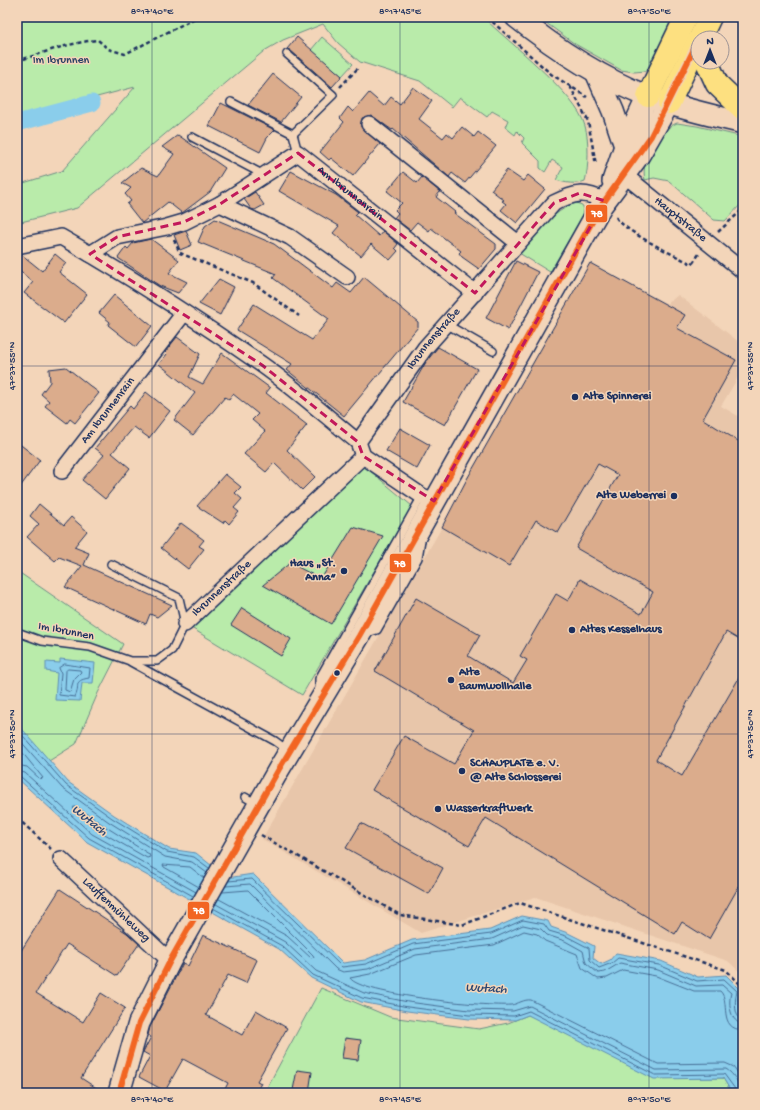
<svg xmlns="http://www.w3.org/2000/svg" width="760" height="1110" viewBox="0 0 760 1110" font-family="'Gochi Hand',sans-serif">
  <rect width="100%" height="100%" fill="#f3d5b9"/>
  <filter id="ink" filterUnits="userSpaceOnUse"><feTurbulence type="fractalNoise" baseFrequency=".025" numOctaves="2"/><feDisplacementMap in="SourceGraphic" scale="8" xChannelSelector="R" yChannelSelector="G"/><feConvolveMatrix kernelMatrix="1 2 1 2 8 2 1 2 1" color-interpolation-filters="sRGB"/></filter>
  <g filter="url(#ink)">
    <path fill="#e8c6aa" d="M590,263L667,304L678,295L743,345V369L721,406L743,419V975L728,961L535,897L421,933L262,839L442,527L467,479Z"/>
    <g fill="#b9ebaa" stroke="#6a8d84">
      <path d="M17,17H483C508,42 577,94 585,126C589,139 589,168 585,181C576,185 565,183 556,180L563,167L552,160L545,172L540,168V161L522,143L524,138L517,131L515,135L505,127L508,120L492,111L487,117L460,97L452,107L420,81L360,62L338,43L323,24L283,40L264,51L77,208L17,223V185L62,171L135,87L17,118Z"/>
      <path d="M538,17H676L656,60L646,71L634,72L621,70L575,44Z"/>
      <path d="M322,37L353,64L342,76L311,50Z"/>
      <path d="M677,123L697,126L743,137V202L725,221L714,220L669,181L654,178L645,180C640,159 657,131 677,123Z"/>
      <path d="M576,203L582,205L584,209L583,215L550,272L519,253C535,235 552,211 576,203Z"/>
      <path d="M363,465L412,506L302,695L188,626Z"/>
      <path d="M17,571L123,644L98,693L76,744L17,781Z"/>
      <path d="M321,988L390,1017L479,1029L508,1023L528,1015L694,1078H723L732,1093H264Z"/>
    </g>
    <g fill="#8acdeb" stroke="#5e8eb3">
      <path d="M60,659L95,663L93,683H82L80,701L55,700L57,673L46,671V662L60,663Z"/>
      <path d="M17,723L68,782L114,815L169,849L196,853L227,878L253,874L343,963L365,960L412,940L490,930L522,916L548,921L551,927L568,933L594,946L593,958L601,964L610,960L616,953L661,961L698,977L726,975L742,991L738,999L743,1020V1093H732L723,1078L654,1079L528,1015L515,1020L469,1019L407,1011L361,1002L311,978L279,949L87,842L17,778Z"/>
    </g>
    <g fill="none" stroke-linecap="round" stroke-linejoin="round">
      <g stroke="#476e96" stroke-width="1">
        <path d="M65,664L90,668L89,678C72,681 81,685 75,697L59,695L61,673L59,668Z"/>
        <path d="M68,669L80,670L81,672L74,679L70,692L65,690L66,671Z"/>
        <path d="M17,729L66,785L112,818L167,852L194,857L209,868"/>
        <path d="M17,737L62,788L109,822L165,857L192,862L207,873"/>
        <path d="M17,746L43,778L40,779L27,767L17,765"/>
        <path d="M17,771L25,773L92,834L196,892"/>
        <path d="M17,776L21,777L89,838L193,896"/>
        <path d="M74,807H77L106,827L149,854L150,857L147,858L96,829L74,810Z"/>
        <path d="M228,881L252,879L342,967L366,964L413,944L491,934L523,920L544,924L549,931L566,936L589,948L590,960L599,968L612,963L618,958L659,965L697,981L724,979L737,991C735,999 734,1011 739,1018L743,1019"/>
        <path d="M226,886L250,884L336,969L343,972L368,969L415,949L492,939L523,925L541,929L547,935L565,941L583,951L586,963L598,973L605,972L620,963L658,970L696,986L722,985L731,993C728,1003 730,1023 743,1024"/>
        <path d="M199,887L164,867L163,865L190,867L204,878"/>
        <path d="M219,899L287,936L311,958L314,957L313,955L248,890L223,892"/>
        <path d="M216,904L285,942L316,971L364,993L408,1002L469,1010L513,1011L530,1006L656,1070L726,1069C733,1073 741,1085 741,1093"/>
        <path d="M213,908L282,946L313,975L362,998L408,1007L469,1015L514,1016L529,1011L655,1075L724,1074L735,1089L736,1093"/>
        <path d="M743,1030C717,1029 731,1001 720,991H694L656,976L623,970L607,978L598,979L582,968L577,954L545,941L537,934L524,931L494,945L416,955L370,974L350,978C361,995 487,1007 511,1005C518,1004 524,999 531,1000L658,1064L725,1063L734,1067L743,1081"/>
      </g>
      <path stroke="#8acdeb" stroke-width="17" d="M17,123L92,103"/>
    </g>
    <g fill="#dbac8c" stroke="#1b2f5e">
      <path d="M297,37L342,76L332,87L290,50L287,49Z"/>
      <path d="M273,74L301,97L281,122L248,105Z"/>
      <path d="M413,87L432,101L419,119L443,138L447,133L453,138L462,127L474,137L478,132L496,146L465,183L452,173L449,177L393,129L392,130L371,115L362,118L361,127L380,144L353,176L331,158L329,160L320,152L344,122L340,118L348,107L353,112L369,93L384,106L391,97L400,104Z"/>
      <path d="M221,103L275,130L267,138L260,152L209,126Z"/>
      <path d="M178,135L225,168L210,192L182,213L168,202L142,223L127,204L131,201L125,194L131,188L122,183L141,168L158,176L174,154L162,147Z"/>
      <path d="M507,170L523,181L528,175L545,189L517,223L501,210L506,204L502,201L504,200L491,190Z"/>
      <path d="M291,171L336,195L358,212L355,215L379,236L383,231L398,244L395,248L398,251L390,260L371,244L361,256L333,233L339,226L279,191Z"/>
      <path d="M403,172L417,183L422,177L440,192L436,197L455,212L454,213L496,244V249L479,269L462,257L459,253L461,251L431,228L429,231L417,222L410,230L394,218L398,213L395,210L402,203L387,191Z"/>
      <path d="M255,192L264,205L255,210L251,209L244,199Z"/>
      <path d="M215,219L274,244L333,288L337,283L351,293L364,277L418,322V327L344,416L287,370L292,364L237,330L254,304L312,340L329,319L273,278L276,274L198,242L205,226Z"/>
      <path d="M186,231L192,245L180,250L174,235Z"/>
      <path d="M151,239L179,260L169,273L187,282L178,293L160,286L118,258L126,247L128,249L133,243Z"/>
      <path d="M21,254L42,271L55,254L66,263L59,272L87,294L64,323L24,293L33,282L17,269V255Z"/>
      <path d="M516,261L538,272L508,330L486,318Z"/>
      <path d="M590,263L685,315L677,328L736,360L703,419L743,444V642L726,632L656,760L682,776L743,671V879L709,939L682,922L675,934L486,818L469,846L372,790L404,736L454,764L474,730L375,671L416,598L480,635L468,656L513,683L527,660L520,656L556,594L568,601L580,579L641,614L653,592L576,548L618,475L598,464L558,533L536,520L509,566L442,527L467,479Z"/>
      <path d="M219,279L234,287L220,315L199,304Z"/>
      <path d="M114,295L152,326L136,347L108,325L110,322L99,313Z"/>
      <path d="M177,337L200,354L189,377L203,384L222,353L270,388L266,393L307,425L287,450L315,477L302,490L274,463L266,472L244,454L265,431L252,420L258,414L233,394L229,400L225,397L193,435L174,420L195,393L159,364L167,354L165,352Z"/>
      <path d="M438,347L477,369L445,425L403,402L426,362Z"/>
      <path d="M66,367L99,393L75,423L70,419L67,423L45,406L49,401L41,394L50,382L49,369Z"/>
      <path d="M146,392L170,411L149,438L134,427L112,453L130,468L105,499L82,480L104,455L95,448L130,406L133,409Z"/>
      <path d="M400,428L430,445L417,469L386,451Z"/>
      <path d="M17,442L40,460L17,491Z"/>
      <path d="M225,474L241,487L235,493L242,499L234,508L239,512L229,524L225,520L223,523L197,506Z"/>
      <path d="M39,504L64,525L71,517L87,531L74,547L89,553L84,565L172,605L157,617L150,614L146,624L65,587L82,566L59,557L55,561L27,537L39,524L30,516Z"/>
      <path d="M181,523L204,540L199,546L204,549L188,569L161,548Z"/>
      <path d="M353,527L383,536L331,624L263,585L290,563L321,579Z"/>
      <path d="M242,608L291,639L281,656L231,625Z"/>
      <path d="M361,823L443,868L429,894L346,848Z"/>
      <path d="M60,889L127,933L139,944L117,976L67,944L36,993L83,1022L101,993L125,1008L81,1078L104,1093H17V957Z"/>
      <path d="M203,935L257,960L246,983L228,975L206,1015L242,1035L256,1010L287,1028L257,1081L261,1083L256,1093H223L228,1083L183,1059L165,1091L139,1077L150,1056L143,1052L151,1037L148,1035L150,1027L183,963L188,966Z"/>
      <path d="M345,1038L361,1040L358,1060L342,1058Z"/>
      <path d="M297,1070L312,1072L309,1092L293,1090Z"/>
    </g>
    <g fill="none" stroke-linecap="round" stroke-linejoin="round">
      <defs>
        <g id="lane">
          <path d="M287,54L333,95L293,134L298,153"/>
          <path d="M231,102L293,134"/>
          <path d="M192,137L264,175"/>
          <path d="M446,324L493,351"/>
          <path d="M17,632L42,641L90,647L130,661H157L172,650L185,624L179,598L111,564"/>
          <path d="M367,633L377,630L418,558L421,540"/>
          <path d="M131,662L275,741L289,751"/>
          <path d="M319,691V679L422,496"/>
          <path d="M245,797L257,804"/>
        </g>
        <g id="street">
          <path d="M369,124L518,243"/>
          <path id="s1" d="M617,169L743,271"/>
          <path d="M220,204L290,237L347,277"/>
          <path d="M17,246L61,237C129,276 196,319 261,364C295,388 326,416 358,442L363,456L422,496L434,501"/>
          <path id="s2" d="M90,254L117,237L167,227L184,222L220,204L298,153L475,293"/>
          <path id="s3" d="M358,442L425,348L554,203C575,192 585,191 605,201"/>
          <path id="s4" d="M62,471L184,313"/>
          <path id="s5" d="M185,624L363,456"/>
          <path id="s6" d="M61,859L170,961"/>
        </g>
        <g id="secondary">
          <path d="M516,17C556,49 599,77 646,96C677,108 711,115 743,123"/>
          <path d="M596,72L613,111L625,146"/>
          <path d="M613,181L625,146L648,96"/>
          <path d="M119,1093L139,1023L170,961L279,769L359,636L601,206L639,155L669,103"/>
        </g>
        <g id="highway">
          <path d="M700,38L710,17"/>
          <path d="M707,62L717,84L743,109"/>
          <path d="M648,96L686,17"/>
          <path d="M669,103L698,41"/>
        </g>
      </defs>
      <use href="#lane" stroke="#1b2f5e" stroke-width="10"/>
      <use href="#street" stroke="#1b2f5e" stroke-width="18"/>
      <use href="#secondary" stroke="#1b2f5e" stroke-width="24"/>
      <use href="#highway" stroke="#1b2f5e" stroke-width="25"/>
      <g stroke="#1b2f5e" stroke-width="2.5" stroke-dasharray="4 3" stroke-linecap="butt">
        <path d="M487,17L551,74L587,97"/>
        <path d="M17,61C43,53 71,42 98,40L108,49L125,54L197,17"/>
        <path d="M570,86L588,121L596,165"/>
        <path d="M340,87L358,68"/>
        <path d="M616,217C623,231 676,256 692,264L699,254"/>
        <path d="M718,232L743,209"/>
        <path d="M174,240L180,253L253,283L299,316"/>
        <path d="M17,818L51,849"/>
        <path d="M261,835L400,915L462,925L520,903L726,970L743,987"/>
      </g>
      <use href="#lane" stroke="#f3d5b9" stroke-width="7"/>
      <use href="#street" stroke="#f3d5b9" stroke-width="15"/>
      <use href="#secondary" stroke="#f3d5b9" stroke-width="21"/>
      <use href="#highway" stroke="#fde080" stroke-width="22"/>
      <defs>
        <path id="bus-1" d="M119,1093L139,1023L170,961L279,769L359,636L601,206L651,136L698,41"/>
      </defs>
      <use href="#bus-1" stroke="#f3d5b9" stroke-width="9"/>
      <use href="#bus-1" stroke="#f26522" stroke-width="6"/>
    </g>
  </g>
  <path fill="none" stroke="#c2185b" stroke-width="3" stroke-dasharray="8 5" stroke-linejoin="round" d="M298,153L475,293L554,203L580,193L605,201L434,501L363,456L358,442L262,365L90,254L117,237L184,222L220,204Z"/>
  <path fill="none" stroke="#1b2f5e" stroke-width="1" stroke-opacity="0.45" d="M152,17V1093M400,17V1093M649,17V1093M17,366H743M17,734H743"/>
  <g fill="#1b2f5e" stroke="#f3d5b9" stroke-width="1.5">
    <circle cx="575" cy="397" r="4"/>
    <circle cx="674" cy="496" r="4"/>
    <circle cx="344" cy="571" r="4"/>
    <circle cx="572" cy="630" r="4"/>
    <circle cx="337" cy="673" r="3.5"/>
    <circle cx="451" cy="680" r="4"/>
    <circle cx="462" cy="771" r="4"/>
    <circle cx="438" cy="809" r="4"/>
  </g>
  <g text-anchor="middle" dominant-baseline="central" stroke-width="3" stroke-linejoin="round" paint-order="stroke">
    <g font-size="12" fill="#2b4266" stroke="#f3d5b9">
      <text x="61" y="61">Im Ibrunnen</text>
    </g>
    <g font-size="12" fill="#1b2f5e" stroke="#f3d5b9">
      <text stroke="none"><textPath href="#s2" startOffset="300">Am Ibrunnenrain</textPath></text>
      <text stroke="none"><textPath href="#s1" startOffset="81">Hauptstraße</textPath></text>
      <text stroke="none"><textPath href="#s3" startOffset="128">Ibrunnenstraße</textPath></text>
      <text stroke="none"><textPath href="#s4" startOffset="76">Am Ibrunnenrain</textPath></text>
      <text stroke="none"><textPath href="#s5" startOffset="51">Ibrunnenstraße</textPath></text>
      <text transform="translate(66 632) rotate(11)">Im Ibrunnen</text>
      <text stroke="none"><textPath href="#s6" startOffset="75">Lauffenmühleweg</textPath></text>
    </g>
    <g font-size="12" font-weight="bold" fill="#1b2f5e" stroke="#f3d5b9" text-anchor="start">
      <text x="583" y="397">Alte Spinnerei</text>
      <text x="666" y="496" text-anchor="end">Alte Weberrei</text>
      <text x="336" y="564" text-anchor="end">Haus „St.<tspan x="336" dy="14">Anna“</tspan></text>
      <text x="580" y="630">Altes Kesselhaus</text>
      <text x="459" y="673">Alte<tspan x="459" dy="14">Baumwollhalle</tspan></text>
      <text x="470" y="764">SCHAUPLATZ e. V.<tspan x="470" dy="14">@ Alte Schlosserei</tspan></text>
      <text x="446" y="809">Wasserkraftwerk</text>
    </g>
    <g font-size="13" font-style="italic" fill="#2c4773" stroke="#f3d5b9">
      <text transform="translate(89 821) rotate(39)">Wutach</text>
      <text transform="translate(486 989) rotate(3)">Wutach</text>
    </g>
  </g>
  <g stroke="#f3d5b9" stroke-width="1.5">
    <rect x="585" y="204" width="23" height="19" rx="4" fill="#f26522"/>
    <rect x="389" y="553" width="23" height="20" rx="4" fill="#f26522"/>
    <rect x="187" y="901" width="23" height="19" rx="4" fill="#f26522"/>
  </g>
  <g font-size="11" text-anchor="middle" font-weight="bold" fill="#fff">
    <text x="597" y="217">78</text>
    <text x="400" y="567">78</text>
    <text x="199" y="914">78</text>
  </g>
  <rect width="760" height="1110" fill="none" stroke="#f3d5b9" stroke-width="44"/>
  <g transform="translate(710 50)"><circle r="19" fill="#f3d5b9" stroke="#9d9395"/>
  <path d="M0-3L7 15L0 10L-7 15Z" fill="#1b2f5e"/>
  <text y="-6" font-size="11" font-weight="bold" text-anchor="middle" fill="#1b2f5e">N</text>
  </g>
  <rect x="22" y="22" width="716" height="1066" fill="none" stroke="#1b2f5e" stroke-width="1.5"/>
  <g font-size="10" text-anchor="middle" fill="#1b2f5e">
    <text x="152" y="14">8°17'40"E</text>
    <text x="400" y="14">8°17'45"E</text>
    <text x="649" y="14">8°17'50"E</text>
    <text transform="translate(11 366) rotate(-90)" y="4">47°37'55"N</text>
    <text transform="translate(749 366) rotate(-90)" y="4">47°37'55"N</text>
    <text transform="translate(11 734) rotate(-90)" y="4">47°37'50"N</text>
    <text transform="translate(749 734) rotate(-90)" y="4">47°37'50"N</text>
    <text x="152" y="1102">8°17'40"E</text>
    <text x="400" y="1102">8°17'45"E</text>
    <text x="649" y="1102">8°17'50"E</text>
  </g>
</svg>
